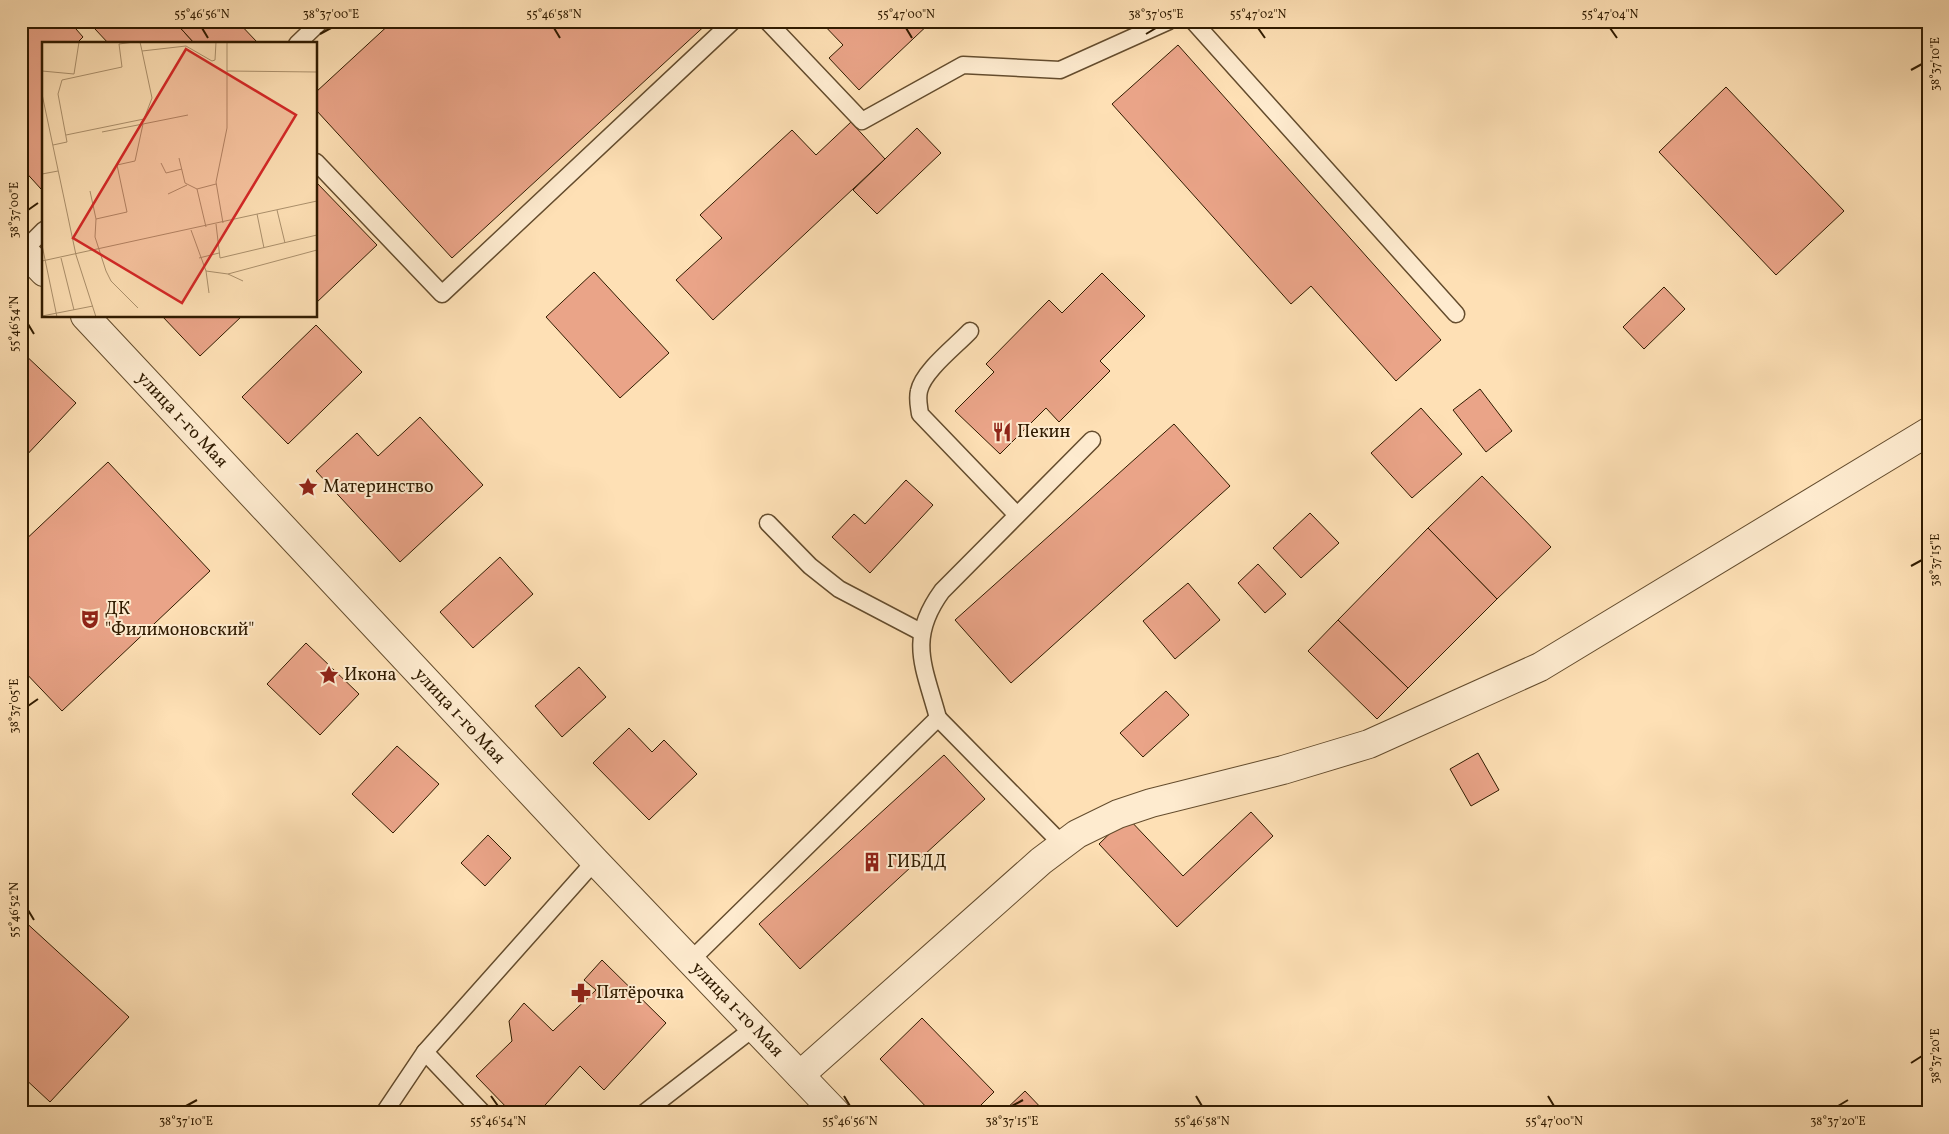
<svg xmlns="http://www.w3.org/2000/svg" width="1949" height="1134" viewBox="0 0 1949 1134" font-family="Vollkorn,serif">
  <rect width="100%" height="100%" fill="#fee0b5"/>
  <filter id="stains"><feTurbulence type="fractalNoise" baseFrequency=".004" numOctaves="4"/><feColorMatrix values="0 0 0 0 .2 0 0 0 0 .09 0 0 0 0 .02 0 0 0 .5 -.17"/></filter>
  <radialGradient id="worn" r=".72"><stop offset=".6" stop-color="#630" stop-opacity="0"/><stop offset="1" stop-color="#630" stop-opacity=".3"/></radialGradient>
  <g fill="#eaa488" stroke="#301b00">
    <path d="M21,21H69L83,37L76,44H44V187L41,189L21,167Z"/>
    <path d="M103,21H174L195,44H109L95,29Z"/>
    <path d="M174,21H237L257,42L195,44Z"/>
    <path d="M393,21H710L452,258L316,110V92Z"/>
    <path d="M820,21H932L859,90L829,58L843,45Z"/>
    <path d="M1178,45L1441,340L1396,381L1311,286L1291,304L1112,104Z"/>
    <path d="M1726,87L1844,211L1776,275L1659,152Z"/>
    <path d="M851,122L885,159L713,320L676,280L722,238L700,215L792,130L816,155Z"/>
    <path d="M917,128L941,153L877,214L853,190Z"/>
    <path d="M316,182L377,245L316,303Z"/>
    <path d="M594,272L669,353L620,398L546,317Z"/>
    <path d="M1102,273L1145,316L1100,361L1110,371L1059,422L1046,408L1000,454L955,411L994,372L986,364L1049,300L1062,313Z"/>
    <path d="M1664,287L1685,309L1644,349L1623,327Z"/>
    <path d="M162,316H242L200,356Z"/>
    <path d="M316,325L362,372L288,444L242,397Z"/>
    <path d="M21,351L76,403L21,461Z"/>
    <path d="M1480,389L1512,431L1486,452L1453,410Z"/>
    <path d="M1421,408L1462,454L1412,498L1371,453Z"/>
    <path d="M420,417L483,485L400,562L316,471L357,433L378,456Z"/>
    <path d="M1174,424L1230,486L1011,683L955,620Z"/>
    <path d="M108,462L210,571L62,711L21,668V544Z"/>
    <path d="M1482,476L1551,547L1497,599L1428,528Z"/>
    <path d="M906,480L933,505L870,573L832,537L854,514L865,524Z"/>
    <path d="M1310,513L1339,543L1301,578L1273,548Z"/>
    <path d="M1428,528L1497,599L1408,688L1338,620Z"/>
    <path d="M500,557L533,594L473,648L440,612Z"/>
    <path d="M1258,564L1286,594L1265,613L1238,583Z"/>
    <path d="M1188,583L1220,620L1175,659L1143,621Z"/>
    <path d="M1338,620L1408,688L1377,719L1308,651Z"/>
    <path d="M306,643L359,694L320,735L267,684Z"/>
    <path d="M579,667L606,697L562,737L535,706Z"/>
    <path d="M1166,691L1189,715L1143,757L1120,733Z"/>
    <path d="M629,728L652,752L664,740L697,774L649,820L593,763Z"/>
    <path d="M397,746L439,784L393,833L352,794Z"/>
    <path d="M1478,753L1499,790L1471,806L1450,769Z"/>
    <path d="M944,755L985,799L800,969L759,924Z"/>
    <path d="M1251,812L1273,836L1177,927L1099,844L1127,817L1183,876Z"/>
    <path d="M488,835L511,858L485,886L461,863Z"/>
    <path d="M21,918L129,1017L50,1102L21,1075Z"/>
    <path d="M602,960L666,1023L604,1090L580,1066L538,1113H512L476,1076L512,1041L509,1021L524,1003L553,1031L596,990L584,980Z"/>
    <path d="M922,1018L994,1092L973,1113H932L880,1059Z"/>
    <path d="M1025,1091L1046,1113H1002Z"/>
  </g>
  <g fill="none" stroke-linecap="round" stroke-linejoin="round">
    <defs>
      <g id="service">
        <path d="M767,21L862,121L963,65L1060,70L1169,21"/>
        <path d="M1193,21L1456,314"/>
        <path d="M297,44L321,21"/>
        <path d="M316,162L442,294L733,21"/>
        <path d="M21,253L44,230"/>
        <path d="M970,331C956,346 923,371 919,391C917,399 919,406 920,414L1017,515"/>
        <path d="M768,523L810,566L839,589L921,632"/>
        <path d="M938,718C924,666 907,639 942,591L1092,440"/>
        <path d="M690,961L938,718L1062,844"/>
        <path d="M425,1052L483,1113"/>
        <path d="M384,1113L425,1052L595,861"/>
        <path d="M644,1113L755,1027"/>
      </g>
      <path id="minor" d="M800,1075L1041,861L1077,834L1118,814L1151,803L1283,770L1369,744L1540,667L1928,432"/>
      <g id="tertiary">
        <path d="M21,248L44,272"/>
        <path id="s1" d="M85,316L595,861L836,1113"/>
      </g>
    </defs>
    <use href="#service" stroke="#644c2d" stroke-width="19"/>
    <use href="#minor" stroke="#644c2d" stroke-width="30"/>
    <use href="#tertiary" stroke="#644c2d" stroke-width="30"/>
    <use href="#service" stroke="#feebcf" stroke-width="16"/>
    <use href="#minor" stroke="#feebcf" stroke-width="28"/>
    <use href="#tertiary" stroke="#feebcf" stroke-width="28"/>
  </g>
  <path fill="none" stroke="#301b00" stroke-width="2" d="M202,28L208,38M554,28L560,38M906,28L912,38M1258,28L1265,38M1610,28L1617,38M320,34L331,28M1146,34L1156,28M1911,70L1922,64M28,210L38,203M28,324L34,334M1911,566L1922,560M28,706L38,699M28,910L34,920M1911,1063L1922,1056M491,1096L498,1106M844,1096L850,1106M1196,1096L1202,1106M1548,1096L1554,1106M186,1106L197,1100M1012,1106L1023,1100M1838,1106L1848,1100"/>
  <defs>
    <symbol id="restaurant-bare" viewBox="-9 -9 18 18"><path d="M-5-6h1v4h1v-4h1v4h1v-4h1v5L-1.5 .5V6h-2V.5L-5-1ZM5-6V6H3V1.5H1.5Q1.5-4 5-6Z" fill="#8f2418" stroke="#feebcf" stroke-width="2.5" paint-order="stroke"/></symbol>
    <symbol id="sight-bare" viewBox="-9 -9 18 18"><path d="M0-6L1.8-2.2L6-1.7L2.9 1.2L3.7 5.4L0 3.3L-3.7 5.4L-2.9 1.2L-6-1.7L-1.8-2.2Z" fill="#8f2418" stroke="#feebcf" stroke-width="2.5" paint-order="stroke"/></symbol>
    <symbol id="theatre-bare" viewBox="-9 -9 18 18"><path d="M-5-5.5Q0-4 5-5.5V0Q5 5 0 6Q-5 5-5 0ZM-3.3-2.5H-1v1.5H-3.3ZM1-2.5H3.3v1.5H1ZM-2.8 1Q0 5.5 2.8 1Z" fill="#8f2418" stroke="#feebcf" stroke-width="2.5" paint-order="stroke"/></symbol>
    <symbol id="building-bare" viewBox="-9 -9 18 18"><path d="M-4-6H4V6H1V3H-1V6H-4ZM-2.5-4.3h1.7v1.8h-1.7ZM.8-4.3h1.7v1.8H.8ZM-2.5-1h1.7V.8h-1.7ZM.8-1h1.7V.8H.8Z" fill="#8f2418" stroke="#feebcf" stroke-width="2.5" paint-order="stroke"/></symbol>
    <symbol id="pharmacy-bare" viewBox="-9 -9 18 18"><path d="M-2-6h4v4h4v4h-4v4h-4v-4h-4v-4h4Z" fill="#8f2418" stroke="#feebcf" stroke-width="2.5" paint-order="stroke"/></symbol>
  </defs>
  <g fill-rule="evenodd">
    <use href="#restaurant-bare" x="988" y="418" width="28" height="28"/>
    <use href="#sight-bare" x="294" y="473" width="28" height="28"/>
    <use href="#theatre-bare" x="76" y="605" width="28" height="28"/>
    <use href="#sight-bare" x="315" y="661" width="28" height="28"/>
    <use href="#building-bare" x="858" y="848" width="28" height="28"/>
    <use href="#pharmacy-bare" x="567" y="979" width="28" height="28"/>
  </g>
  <g text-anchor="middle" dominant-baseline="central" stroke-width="4" stroke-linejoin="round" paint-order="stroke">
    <g font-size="18" fill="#301b00" stroke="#feebcf">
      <text stroke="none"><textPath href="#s1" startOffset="142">улица 1-го Мая</textPath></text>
      <text stroke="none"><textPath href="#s1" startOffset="548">улица 1-го Мая</textPath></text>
      <text stroke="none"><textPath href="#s1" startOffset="952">улица 1-го Мая</textPath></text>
    </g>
    <g font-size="18" fill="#301b00" stroke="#feebcf" text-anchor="start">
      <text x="1017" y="432">Пекин</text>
      <text x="323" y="487">Материнство</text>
      <text x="105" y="609">ДК<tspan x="105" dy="21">"Филимоновский"</tspan></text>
      <text x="344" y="675">Икона</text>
      <text x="887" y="862">ГИБДД</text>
      <text x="596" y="993">Пятёрочка</text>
    </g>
  </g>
  <g transform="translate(42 42)">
    <rect width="275" height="275" fill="#fee0b5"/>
    <path fill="none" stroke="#ac916d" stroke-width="1" d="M98,0L100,9L144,4L170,19L173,18L174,0M0,29L32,32L37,0M185,29L275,30M0,52L34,213L54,275M60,90L101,82M24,93L102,77L110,56L100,9M11,103L25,100L16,52L20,38L80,25L77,2L92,0M137,116L143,141L155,147M119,121L124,131L140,127M0,132L16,129M48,149L54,177L53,195L64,229L69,239L96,266M126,152L145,143M235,168L243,201M215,172L222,206M54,177L85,170L75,123L93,119L101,82L146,73M181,181L174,140L185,86V0M174,182L178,216L275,193M164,185L155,147L174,142M149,188L164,229L167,251M0,203L15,275M19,216L32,268M157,216L177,211M0,219L275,159M164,229L186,232L275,208M186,232L201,239M0,274L51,264"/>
    <path fill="#d62828" fill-opacity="0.15" stroke="#d62828" stroke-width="2.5" d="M144,7L254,73L140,261L31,196Z"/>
    <rect width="275" height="275" fill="none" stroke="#301b00" stroke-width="2.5"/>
  </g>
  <rect width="1949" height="1134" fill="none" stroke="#fee0b5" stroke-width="55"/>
  <rect x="28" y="28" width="1894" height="1078" fill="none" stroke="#301b00" stroke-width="2"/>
  <g font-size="12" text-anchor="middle" fill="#301b00">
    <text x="202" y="18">55°46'56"N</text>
    <text x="331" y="18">38°37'00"E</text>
    <text x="554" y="18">55°46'58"N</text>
    <text x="906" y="18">55°47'00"N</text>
    <text x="1156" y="18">38°37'05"E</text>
    <text x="1258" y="18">55°47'02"N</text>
    <text x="1610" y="18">55°47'04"N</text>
    <text transform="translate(1935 64) rotate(-90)" y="4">38°37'10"E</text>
    <text transform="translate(14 210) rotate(-90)" y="4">38°37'00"E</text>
    <text transform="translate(14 324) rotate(-90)" y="4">55°46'54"N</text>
    <text transform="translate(1935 560) rotate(-90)" y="4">38°37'15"E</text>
    <text transform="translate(14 706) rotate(-90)" y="4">38°37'05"E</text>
    <text transform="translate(14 910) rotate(-90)" y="4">55°46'52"N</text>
    <text transform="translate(1935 1056) rotate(-90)" y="4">38°37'20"E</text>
    <text x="186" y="1125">38°37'10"E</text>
    <text x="498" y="1125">55°46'54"N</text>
    <text x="850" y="1125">55°46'56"N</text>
    <text x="1012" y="1125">38°37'15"E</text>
    <text x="1202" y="1125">55°46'58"N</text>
    <text x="1554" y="1125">55°47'00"N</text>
    <text x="1838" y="1125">38°37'20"E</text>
  </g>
  <rect width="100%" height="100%" filter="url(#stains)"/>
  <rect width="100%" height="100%" fill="url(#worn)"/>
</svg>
